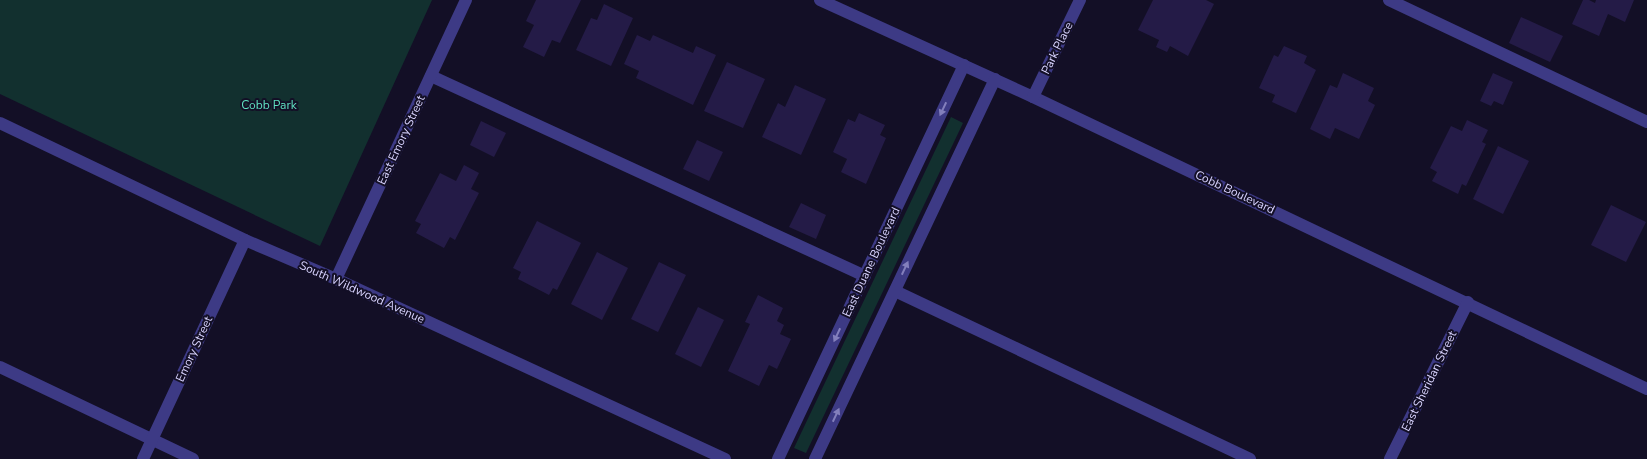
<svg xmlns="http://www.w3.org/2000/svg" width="1647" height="459" viewBox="0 0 1647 459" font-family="'Nunito Sans',sans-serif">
  <rect width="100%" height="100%" fill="#130f26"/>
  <g fill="#12302f">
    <path d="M0,0H432L320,246L0,94Z"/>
    <path d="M951,117L963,123L806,453L794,448Z"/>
  </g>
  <g fill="#241b47">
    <path d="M536,0H581L560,43L552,40L544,57L523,47L534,25L526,21Z"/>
    <path d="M1153,0H1206L1214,4L1188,56L1170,46L1167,52L1156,47L1159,40L1138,30Z"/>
    <path d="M1583,0H1589L1595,3L1596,0H1634L1625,22L1608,14L1599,36L1572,24Z"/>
    <path d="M604,4L633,18L611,66L576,50L591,18L597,20Z"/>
    <path d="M1521,17L1563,36L1550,62L1509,43Z"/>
    <path d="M637,35L650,41L653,35L693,53L696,46L716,55L693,105L636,78L639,71L624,64Z"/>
    <path d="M1284,46L1307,56L1304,63L1316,70L1296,113L1272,102L1275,95L1259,88L1274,55L1278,57Z"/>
    <path d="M727,62L765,79L743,128L704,111Z"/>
    <path d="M1343,73L1374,88L1368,101L1375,105L1359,139L1335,128L1330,139L1310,129L1330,85L1337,88Z"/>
    <path d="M1493,73L1513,82L1503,105L1494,101L1491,106L1480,101Z"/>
    <path d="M795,85L826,99L801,155L762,137L778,103L785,107Z"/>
    <path d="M859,113L885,125L880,135L886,138L866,184L841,172L847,159L833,152L848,119L855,122Z"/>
    <path d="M1467,120L1488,130L1482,142L1486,144L1466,186L1462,184L1458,194L1432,181L1437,172L1430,168L1451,126L1462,131Z"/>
    <path d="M481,121L506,133L494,157L470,145Z"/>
    <path d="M697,140L723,152L709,181L683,169Z"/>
    <path d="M1498,146L1529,161L1503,214L1473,199Z"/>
    <path d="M464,165L479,173L471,189L479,193L455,240L450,237L444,248L416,233L421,224L415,221L440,173L456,181Z"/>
    <path d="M801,203L826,215L816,239L789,227Z"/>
    <path d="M1611,205L1646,222L1626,262L1591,245Z"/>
    <path d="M537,221L581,243L557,290L553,288L549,295L518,279L521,272L513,268Z"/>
    <path d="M597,252L628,268L602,320L571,304Z"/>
    <path d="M659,262L686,275L658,332L631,319Z"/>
    <path d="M758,295L783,308L777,321L784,325L780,334L791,339L777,369L769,365L759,386L728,371L750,324L745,322Z"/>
    <path d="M698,307L724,320L701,367L675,354Z"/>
  </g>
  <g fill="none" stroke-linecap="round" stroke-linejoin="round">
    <g stroke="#3d3a85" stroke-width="12">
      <path d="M1389,0L1647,122"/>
      <path d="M431,76L865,276"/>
      <path d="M895,291L1250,459"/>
      <path d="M0,367L193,459"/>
    </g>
    <g stroke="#3d3a85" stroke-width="12">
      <path d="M820,0L1033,97L1647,389"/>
      <path d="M1033,97L1080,0"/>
      <path d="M0,123L245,240L336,279L725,459"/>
      <path d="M336,279L466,0"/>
      <path d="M143,459L245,240"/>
      <path d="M778,459L964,65"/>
      <path d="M815,459L995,79"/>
      <path d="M1390,459L1468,302"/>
    </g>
  </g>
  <defs><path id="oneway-solid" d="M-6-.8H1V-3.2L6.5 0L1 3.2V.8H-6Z" transform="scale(1.25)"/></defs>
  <g fill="#837fbc">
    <use href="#oneway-solid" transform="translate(943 109) rotate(115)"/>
    <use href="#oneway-solid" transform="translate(905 268) rotate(-65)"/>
    <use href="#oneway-solid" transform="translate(837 335) rotate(115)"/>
    <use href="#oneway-solid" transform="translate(836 415) rotate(-65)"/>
  </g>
  <g text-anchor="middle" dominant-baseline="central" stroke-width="4" stroke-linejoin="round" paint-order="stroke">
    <g font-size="12" fill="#d9d4ff" stroke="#130f26">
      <text transform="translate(1057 48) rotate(-64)">Park Place</text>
      <text transform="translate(401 140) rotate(-65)">East Emory Street</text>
      <text transform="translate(1235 192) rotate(25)">Cobb Boulevard</text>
      <text transform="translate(871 262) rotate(-65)">East Duane Boulevard</text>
      <text transform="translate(362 292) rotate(24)">South Wildwood Avenue</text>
      <text transform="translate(194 349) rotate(-65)">Emory Street</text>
      <text transform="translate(1429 381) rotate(-64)">East Sheridan Street</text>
    </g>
    <g font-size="12" fill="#5fe0c0" stroke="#130f26">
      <text x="269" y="105">Cobb Park</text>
    </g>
  </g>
</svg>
